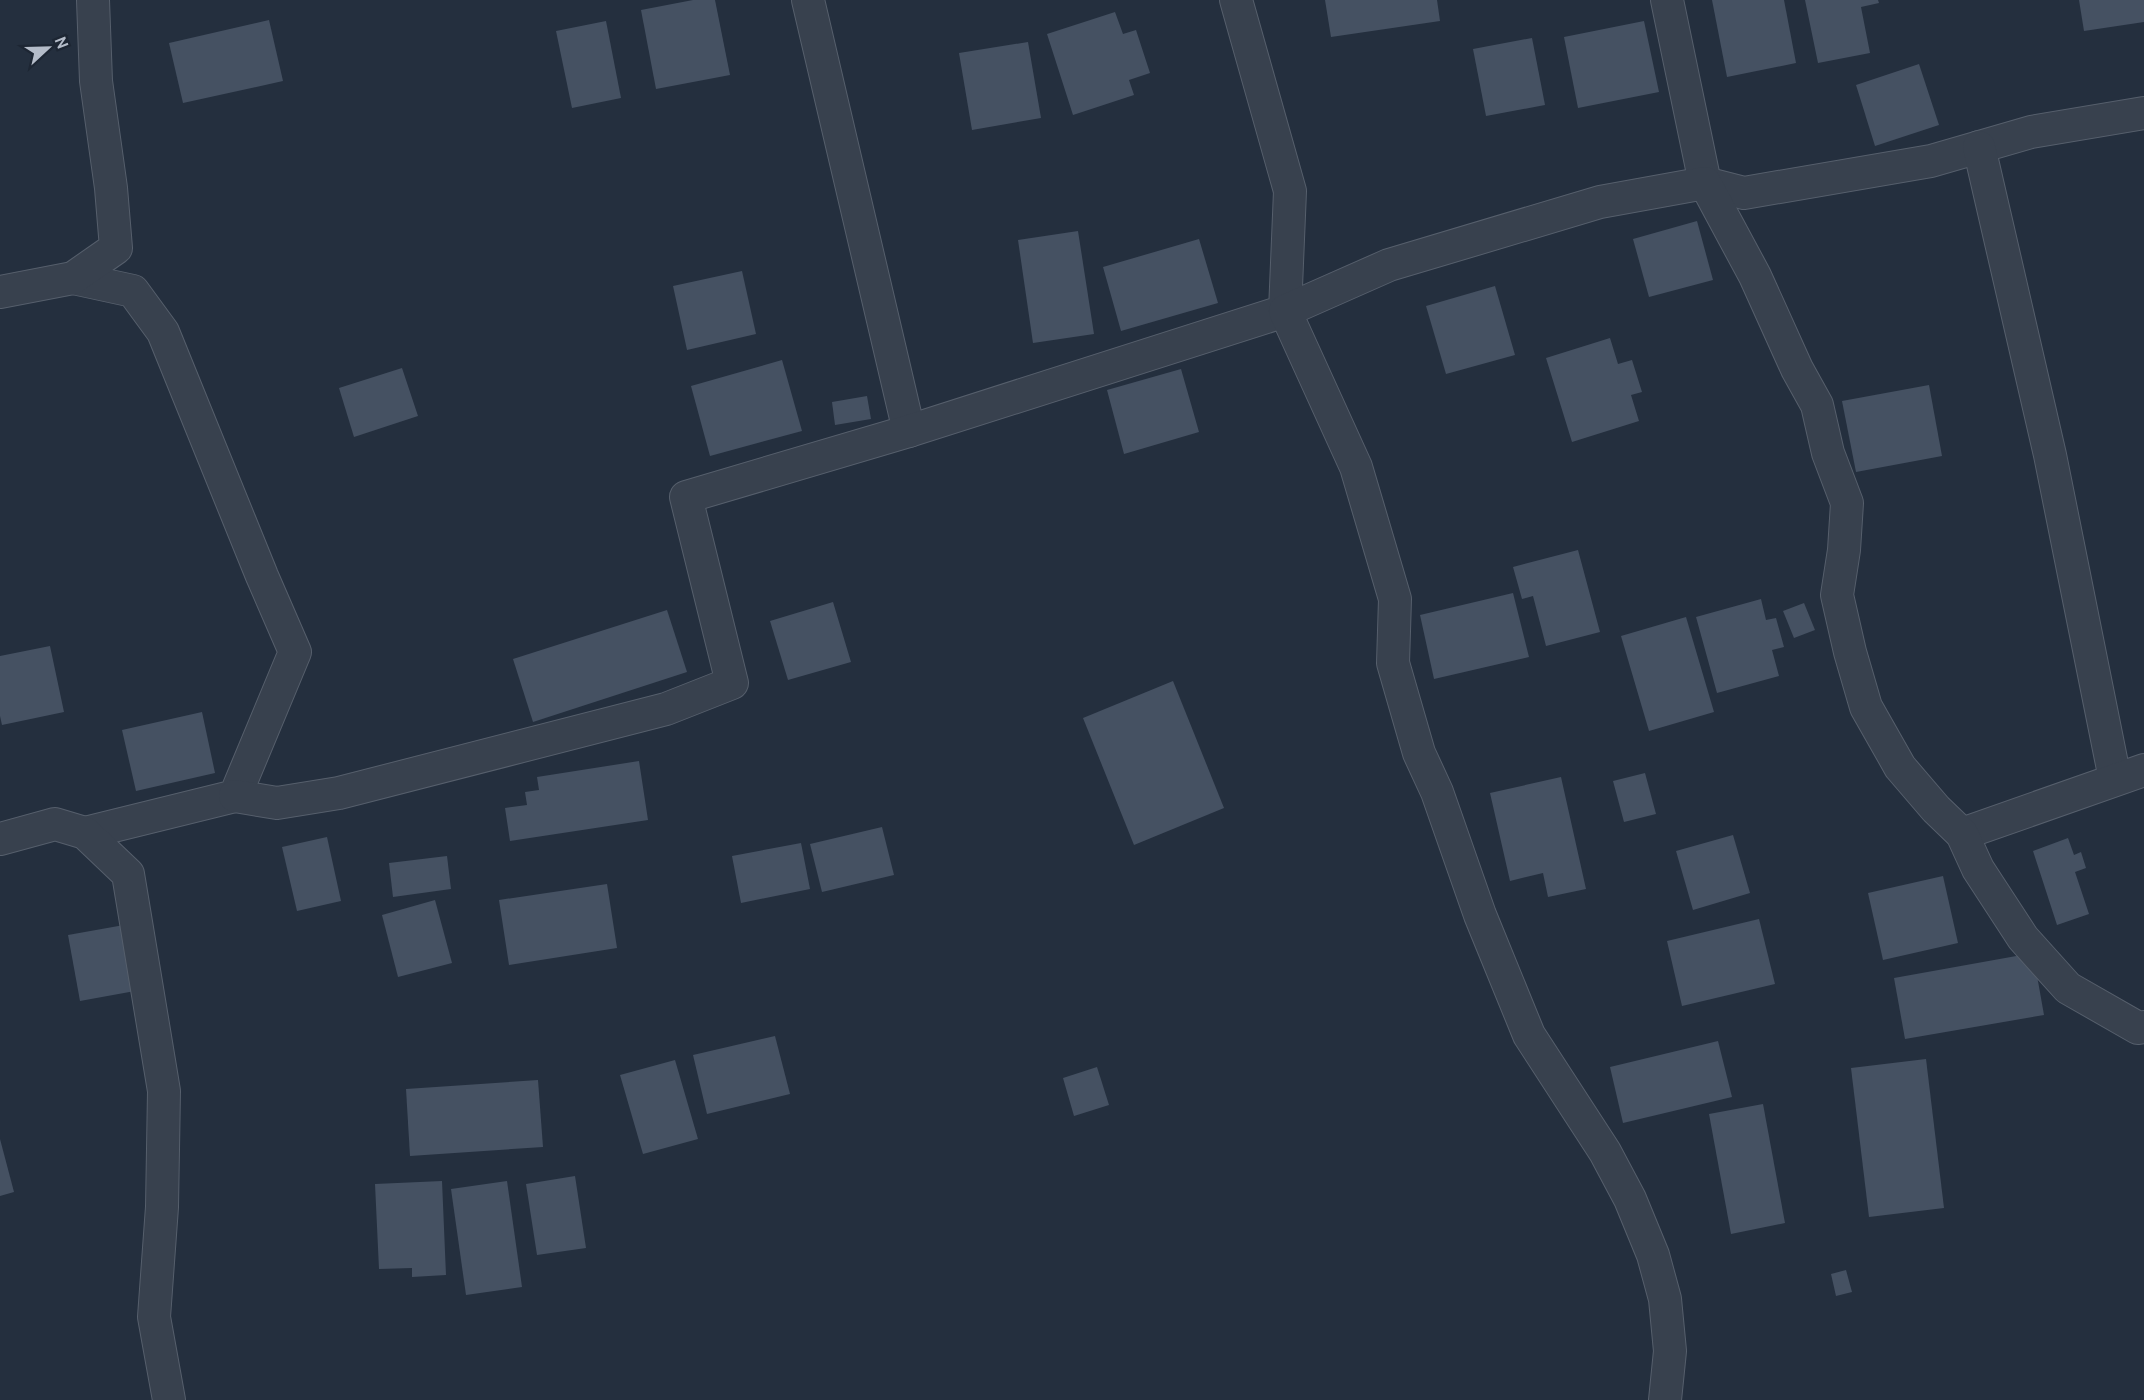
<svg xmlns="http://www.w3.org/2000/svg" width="2144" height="1400" viewBox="0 0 2144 1400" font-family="Cabin,sans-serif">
  <rect width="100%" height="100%" fill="#242f3e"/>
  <g fill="#455162">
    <path d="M693,0H715L730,75L656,89L641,10Z"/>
    <path d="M1325,0H1437L1440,21L1331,37Z"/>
    <path d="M1712,0H1784L1796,63L1727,77Z"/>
    <path d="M1805,0H1878L1879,3L1861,7L1870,53L1818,63Z"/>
    <path d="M2079,0H2144V22L2084,31Z"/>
    <path d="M1115,12L1123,34L1136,30L1150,73L1129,80L1134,95L1073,115L1047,34Z"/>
    <path d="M269,20L283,81L183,103L169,43Z"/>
    <path d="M606,21L621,98L572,108L556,31Z"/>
    <path d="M1644,21L1659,92L1578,108L1564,37Z"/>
    <path d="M1532,38L1545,105L1486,116L1473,49Z"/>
    <path d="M1028,42L1041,118L972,130L959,53Z"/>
    <path d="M1919,64L1939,125L1875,146L1856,85Z"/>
    <path d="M1697,221L1713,280L1649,297L1633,239Z"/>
    <path d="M1078,231L1094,334L1033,343L1018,240Z"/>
    <path d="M1199,239L1218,303L1121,331L1103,267Z"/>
    <path d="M742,271L756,334L687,350L673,286Z"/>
    <path d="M1495,286L1515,355L1446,374L1426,306Z"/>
    <path d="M1610,338L1618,364L1632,360L1642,392L1631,395L1639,421L1572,442L1546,358Z"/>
    <path d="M782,360L802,431L710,456L691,386Z"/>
    <path d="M402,368L418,416L354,437L339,388Z"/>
    <path d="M1181,369L1199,432L1124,454L1107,390Z"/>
    <path d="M1929,385L1942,456L1856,472L1842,401Z"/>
    <path d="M867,396L871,419L835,425L832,402Z"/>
    <path d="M1578,550L1600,632L1546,646L1533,596L1522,599L1513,567Z"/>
    <path d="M1513,593L1529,657L1434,679L1420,615Z"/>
    <path d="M1761,599L1766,620L1776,618L1784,647L1772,650L1779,676L1717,693L1696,617Z"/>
    <path d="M833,602L851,662L788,680L770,621Z"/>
    <path d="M1804,603L1815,630L1794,638L1783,611Z"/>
    <path d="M667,610L687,672L533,722L513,659Z"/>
    <path d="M1686,617L1714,712L1649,731L1621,636Z"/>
    <path d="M50,646L64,712L2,725L0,716V656Z"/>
    <path d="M1173,681L1224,808L1134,845L1083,718Z"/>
    <path d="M202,712L215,773L136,791L122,730Z"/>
    <path d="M639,761L648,820L510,841L505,808L527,805L525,792L539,790L537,777Z"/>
    <path d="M1645,773L1656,814L1624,822L1613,781Z"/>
    <path d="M1561,777L1586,889L1548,897L1543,873L1510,881L1490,793Z"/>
    <path d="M882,827L894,875L822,892L810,844Z"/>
    <path d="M1733,835L1750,893L1693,910L1676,851Z"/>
    <path d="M327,837L341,901L297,911L282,847Z"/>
    <path d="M2068,838L2074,855L2081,852L2086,868L2075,872L2089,914L2057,925L2033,851Z"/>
    <path d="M801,843L810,889L741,903L732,856Z"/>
    <path d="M447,856L451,889L393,897L389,863Z"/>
    <path d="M1943,876L1958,943L1883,960L1868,893Z"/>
    <path d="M607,884L617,948L509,965L499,900Z"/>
    <path d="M435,900L452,963L398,977L382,915Z"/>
    <path d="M1759,919L1775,984L1682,1006L1667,941Z"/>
    <path d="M124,925L135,991L80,1001L68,935Z"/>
    <path d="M2033,953L2044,1015L1905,1039L1894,978Z"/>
    <path d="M775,1036L790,1094L707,1114L693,1055Z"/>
    <path d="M1718,1041L1732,1097L1623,1123L1610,1067Z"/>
    <path d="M1926,1059L1944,1208L1869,1217L1851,1068Z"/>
    <path d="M675,1060L698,1139L643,1154L620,1075Z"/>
    <path d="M1097,1067L1109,1105L1074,1116L1063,1078Z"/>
    <path d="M538,1080L543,1147L410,1156L406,1089Z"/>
    <path d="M1763,1104L1785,1223L1731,1234L1709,1114Z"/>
    <path d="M0,1139L14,1192L0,1196Z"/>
    <path d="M575,1176L586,1248L537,1255L526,1184Z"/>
    <path d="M442,1181L446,1275L412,1277V1268L379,1269L375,1184Z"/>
    <path d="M507,1181L522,1287L466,1295L451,1189Z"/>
    <path d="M1846,1270L1852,1292L1836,1296L1831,1274Z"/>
  </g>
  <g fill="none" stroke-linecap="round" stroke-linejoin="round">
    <defs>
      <g id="street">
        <path d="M808,0L909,431"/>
        <path d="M1667,0L1705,183L1744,193L1931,161L2031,132L2144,113"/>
        <path d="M1979,147L2050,455L2115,779"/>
        <path d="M73,278L133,291L163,332L262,576L295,652L235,796L85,833"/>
        <path d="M0,292L73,278L116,248L111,188L96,81L93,0"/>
        <path d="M235,796L277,803L339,793L666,709L732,683L686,497L909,431L1285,311L1290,191L1236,0"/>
        <path d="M1962,834L2144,770"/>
        <path d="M0,839L55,824L85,833L128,874L164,1091L162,1207L154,1317L169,1400"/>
        <path d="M1665,1400L1670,1351L1665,1299L1653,1255L1630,1199L1605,1152L1529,1035L1480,915L1437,792L1419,753L1393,663L1395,599L1356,467L1285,311L1389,265L1600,202L1705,183L1755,276L1797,369L1817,405L1828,453L1847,503L1844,550L1837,595L1850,652L1866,707L1900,767L1936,809L1962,834L1978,869L2023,938L2068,988L2138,1028L2144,1027"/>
      </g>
    </defs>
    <use href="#street" stroke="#565f6c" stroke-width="34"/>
    <use href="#street" stroke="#38414e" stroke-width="32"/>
  </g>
  <g transform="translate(48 48) rotate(68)" stroke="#1d2633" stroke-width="4.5" paint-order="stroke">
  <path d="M0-4.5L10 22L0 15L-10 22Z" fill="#b4bcc9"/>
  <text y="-9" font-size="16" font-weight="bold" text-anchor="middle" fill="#b4bcc9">N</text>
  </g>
</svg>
